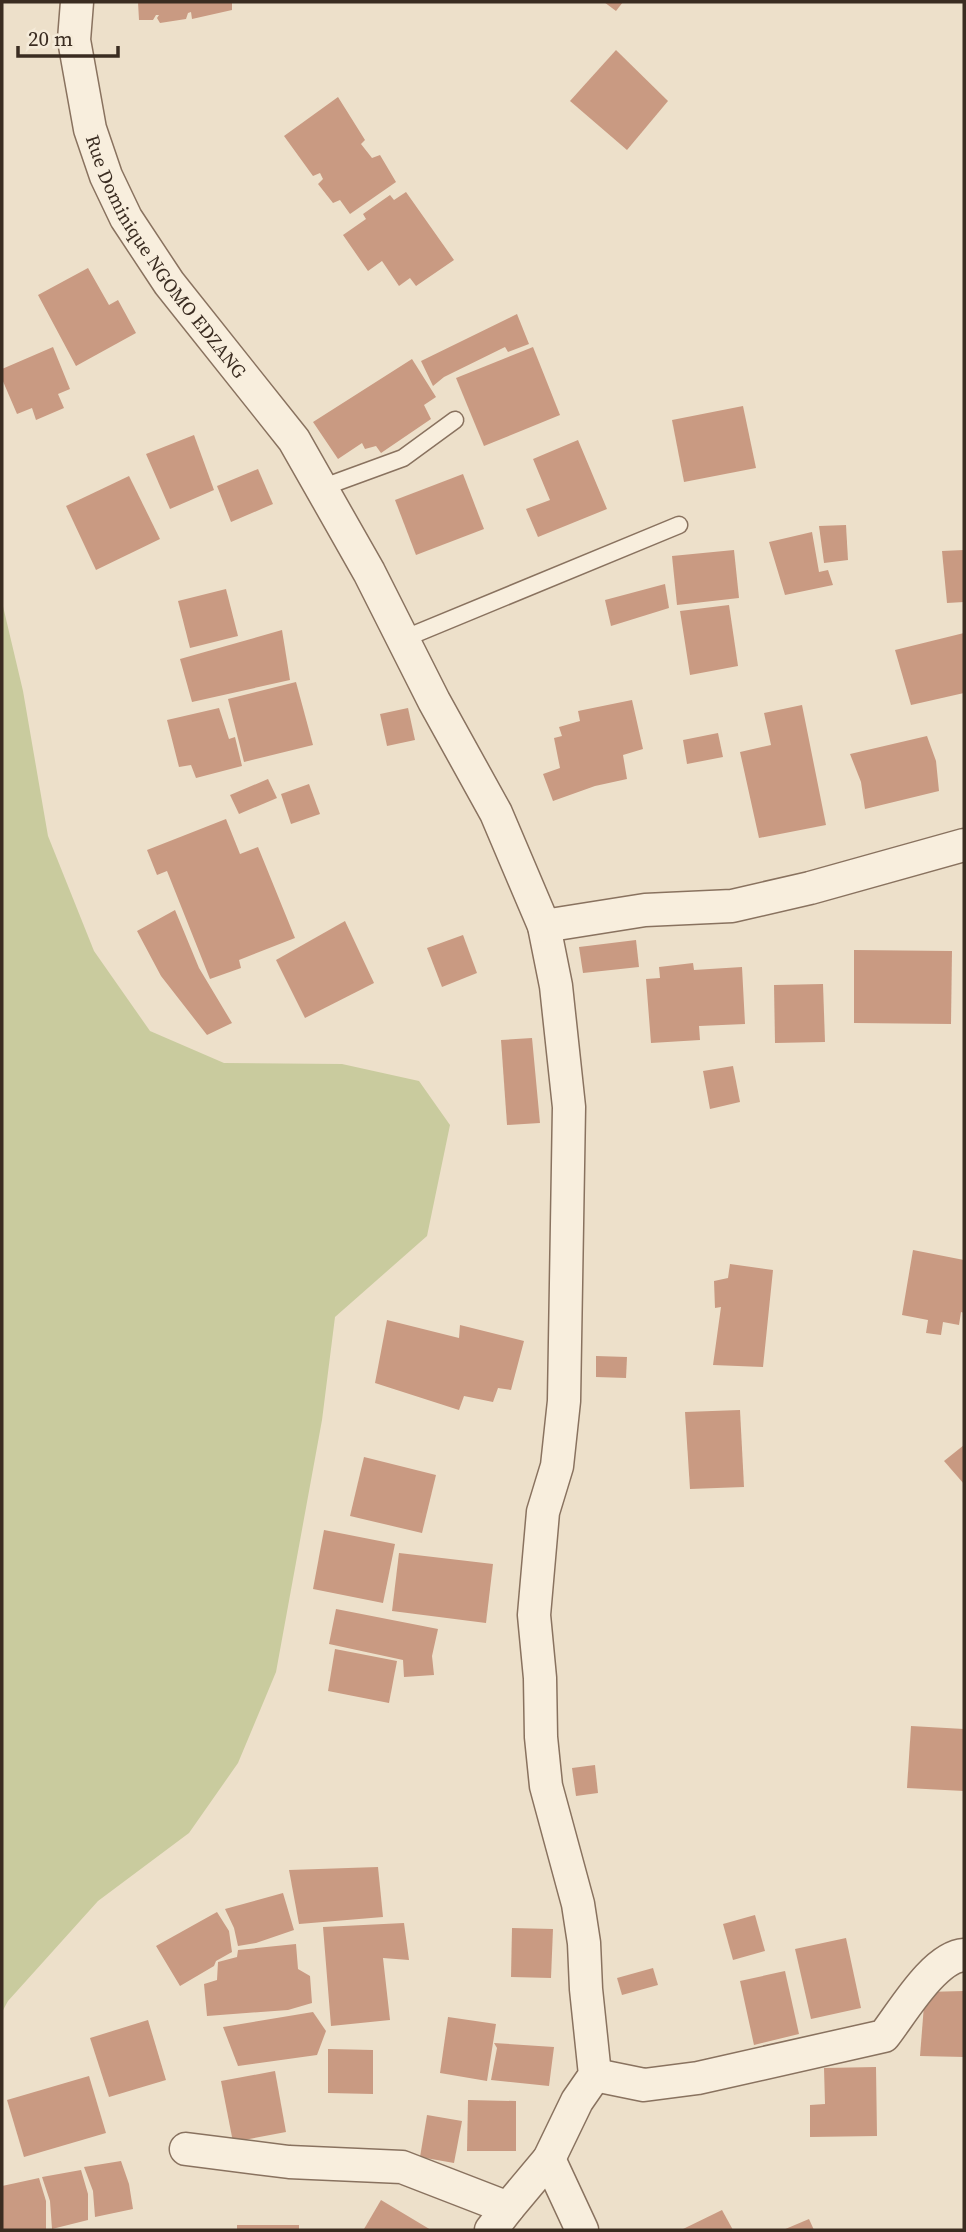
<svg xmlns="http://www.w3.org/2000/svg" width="966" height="2232" viewBox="0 0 966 2232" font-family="'Source Serif 4',serif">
  <rect width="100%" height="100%" fill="#ede0ca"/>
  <path fill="#c9cb9e" d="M2,602L23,691L48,836L94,951L150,1031L224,1063L342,1064L419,1081L450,1125L427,1236L335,1317L322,1420L276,1672L238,1763L189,1833L98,1901L8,2001L2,2012Z"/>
  <g fill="#c99a82">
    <path d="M138,2H232V10L192,19L191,12L188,13L186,19L160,23L157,18L159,15H156L153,20H139Z"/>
    <path d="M604,2H623L616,11Z"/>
    <path d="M616,50L668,101L627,150L570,101Z"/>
    <path d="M338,97L365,140L361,144L372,158L380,155L396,182L350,214L340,200L333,203L318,184L323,179L320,173L313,176L284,136Z"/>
    <path d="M406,192L454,260L416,286L410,278L399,286L382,261L368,271L343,235L366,219L363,214L390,195L394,200Z"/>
    <path d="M88,268L109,305L118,300L136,333L76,366L38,295Z"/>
    <path d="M517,314L529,344L508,352L505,347L444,377L433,386L421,361Z"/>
    <path d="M53,347L70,389L58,394L64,408L36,420L32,408L17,414L2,379V369Z"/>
    <path d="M533,347L560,415L484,446L456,378Z"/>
    <path d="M412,359L436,397L424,405L431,419L381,453L376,446L365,449L362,443L338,459L313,422Z"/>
    <path d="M743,406L756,468L684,482L672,420Z"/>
    <path d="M194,435L214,490L170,509L146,454Z"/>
    <path d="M578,440L607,509L538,537L526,509L550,500L533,459Z"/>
    <path d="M258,469L273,504L231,522L217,486Z"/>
    <path d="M463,474L484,529L416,555L395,500Z"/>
    <path d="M129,476L160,539L96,570L66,506Z"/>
    <path d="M846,525L848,560L824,563L819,526Z"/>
    <path d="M812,532L819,572L828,570L833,585L785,595L769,542Z"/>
    <path d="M734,550L739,598L677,605L672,556Z"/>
    <path d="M964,550V602L947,603L942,551Z"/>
    <path d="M665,584L669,608L611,626L605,600Z"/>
    <path d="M226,589L238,636L190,648L178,601Z"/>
    <path d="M729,605L738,666L690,675L680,611Z"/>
    <path d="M282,630L290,680L192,702L180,659Z"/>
    <path d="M964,633V693L911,705L895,650Z"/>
    <path d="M296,682L313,745L244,762L228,699Z"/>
    <path d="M632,700L643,749L623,755L627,779L595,786L553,801L543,774L560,768L554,738L562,736L559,727L580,721L578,711Z"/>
    <path d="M802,705L826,825L759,838L740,752L771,745L764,713Z"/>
    <path d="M219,708L229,739L235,737L242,766L196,778L191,765L179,767L167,720Z"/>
    <path d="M408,708L415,740L387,746L380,714Z"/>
    <path d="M718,733L723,757L687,764L683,740Z"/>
    <path d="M927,736L936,761L939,791L865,809L861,782L850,754Z"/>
    <path d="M268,779L277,798L239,814L230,795Z"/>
    <path d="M309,784L320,814L291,824L281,794Z"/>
    <path d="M226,819L240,854L258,847L295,938L239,960L241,968L210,979L167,871L157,875L147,850Z"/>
    <path d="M175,910L199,968L232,1023L207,1035L161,976L137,931Z"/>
    <path d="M345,921L374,983L305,1018L276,960Z"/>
    <path d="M463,935L477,973L442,987L427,948Z"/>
    <path d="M636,940L639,967L583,973L579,947Z"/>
    <path d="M854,950L952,951L951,1024L854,1023Z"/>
    <path d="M693,963L694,970L742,967L745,1024L699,1026L700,1040L651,1043L646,979L660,978L659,967Z"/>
    <path d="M823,984L825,1042L775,1043L774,985Z"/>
    <path d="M532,1038L540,1123L507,1125L501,1040Z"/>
    <path d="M733,1066L740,1102L710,1109L703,1071Z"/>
    <path d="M913,1250L964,1260V1313L961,1312L959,1325L943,1322L941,1335L926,1333L928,1320L902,1315Z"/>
    <path d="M730,1264L773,1270L763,1367L713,1365L721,1307L715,1308L714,1281L728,1278Z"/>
    <path d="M387,1320L459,1338L460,1325L524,1341L511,1390L498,1388L493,1402L464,1396L459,1410L375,1383Z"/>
    <path d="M596,1356L627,1357L626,1378L596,1377Z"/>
    <path d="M740,1410L744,1487L690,1489L685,1412Z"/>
    <path d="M964,1445V1484L944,1461Z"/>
    <path d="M364,1457L436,1475L422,1533L350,1516Z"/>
    <path d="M324,1530L395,1544L383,1603L313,1589Z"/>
    <path d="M399,1553L493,1564L486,1623L392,1611Z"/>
    <path d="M336,1609L438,1629L432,1656L434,1675L404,1677L403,1660L329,1644Z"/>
    <path d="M335,1649L397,1661L389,1703L328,1691Z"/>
    <path d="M911,1726L964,1729V1791L907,1788Z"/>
    <path d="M595,1765L598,1793L576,1796L572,1768Z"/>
    <path d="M378,1867L383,1917L299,1924L289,1870Z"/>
    <path d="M283,1893L294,1930L256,1943L238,1946L234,1928L225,1909Z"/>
    <path d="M217,1912L229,1931L232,1952L216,1961L214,1966L180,1986L156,1946Z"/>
    <path d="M755,1915L765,1951L733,1960L723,1924Z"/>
    <path d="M404,1923L409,1960L383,1958L390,2020L331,2026L323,1927Z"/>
    <path d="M512,1928L553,1929L551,1978L511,1977Z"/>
    <path d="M846,1938L861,2008L811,2019L795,1949Z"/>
    <path d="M296,1944L298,1969L310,1976L312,2003L288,2010L207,2016L204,1984L217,1980L218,1962L237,1957L238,1950Z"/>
    <path d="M653,1968L658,1985L622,1995L617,1978Z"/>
    <path d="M785,1971L799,2034L754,2045L740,1981Z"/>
    <path d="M964,1991V2057L920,2056L925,1992Z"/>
    <path d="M313,2012L326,2031L317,2055L238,2066L223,2027Z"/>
    <path d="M448,2017L496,2024L487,2081L440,2073Z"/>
    <path d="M148,2020L166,2080L109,2097L90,2038Z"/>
    <path d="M494,2043L554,2047L549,2086L491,2080L497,2048Z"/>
    <path d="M328,2049L373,2050V2094L328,2093Z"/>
    <path d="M876,2067L877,2136L810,2137V2105L825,2104L824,2068Z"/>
    <path d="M275,2071L286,2132L233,2142L221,2081Z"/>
    <path d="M89,2076L106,2133L24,2157L7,2100Z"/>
    <path d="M468,2100L516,2101V2151H467Z"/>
    <path d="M427,2115L462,2121L454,2163L420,2157Z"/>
    <path d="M121,2161L129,2184L133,2209L95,2217L93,2191L84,2167Z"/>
    <path d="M81,2170L88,2194V2220L52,2229L50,2201L42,2177Z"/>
    <path d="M39,2178L46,2201V2230H2V2186Z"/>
    <path d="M381,2200L431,2230H366L364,2229Z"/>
    <path d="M722,2210L733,2230H681Z"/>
    <path d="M809,2219L814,2230H783Z"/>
    <rect x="237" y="2225" width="62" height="5"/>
  </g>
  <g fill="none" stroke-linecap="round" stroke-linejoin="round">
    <defs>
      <g id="service">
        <path d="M321,488L403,458L455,420"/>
        <path d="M403,639L679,525"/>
      </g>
      <g id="minor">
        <path id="s1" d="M77,2L74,40L90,129L106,176L126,218L169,283L294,440L369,572L434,701L496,813L544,926L556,986L569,1107L564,1401L557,1466L543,1512L534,1615L540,1678L541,1737L546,1786L578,1904L584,1943L586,1989L595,2075L577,2101L549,2159L508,2208L491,2230"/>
        <path d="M544,926L645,910L732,906L810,888L964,845"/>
        <path d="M595,2075L644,2085L698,2078L884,2036C902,2013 934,1957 964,1955"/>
        <path d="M186,2149L289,2162L402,2167L508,2208"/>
        <path d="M549,2159L582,2230"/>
      </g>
    </defs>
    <use href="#service" stroke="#89725f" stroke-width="19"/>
    <use href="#minor" stroke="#89725f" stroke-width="35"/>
    <use href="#service" stroke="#f8eedd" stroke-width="16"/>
    <use href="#minor" stroke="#f8eedd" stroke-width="32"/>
  </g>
  <g text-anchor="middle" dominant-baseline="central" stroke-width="7" stroke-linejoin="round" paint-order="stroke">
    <g font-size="19" fill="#3a2c21" stroke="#f5ebd9">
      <text stroke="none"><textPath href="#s1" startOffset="278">Rue Dominique NGOMO EDZANG</textPath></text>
    </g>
  </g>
  <rect width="966" height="2232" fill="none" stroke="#3a2c21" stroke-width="7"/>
  <path d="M18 46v10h100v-10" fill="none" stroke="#3a2c21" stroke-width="3.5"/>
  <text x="28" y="46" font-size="21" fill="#3a2c21" stroke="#f5ebd9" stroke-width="5" paint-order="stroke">20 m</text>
</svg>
